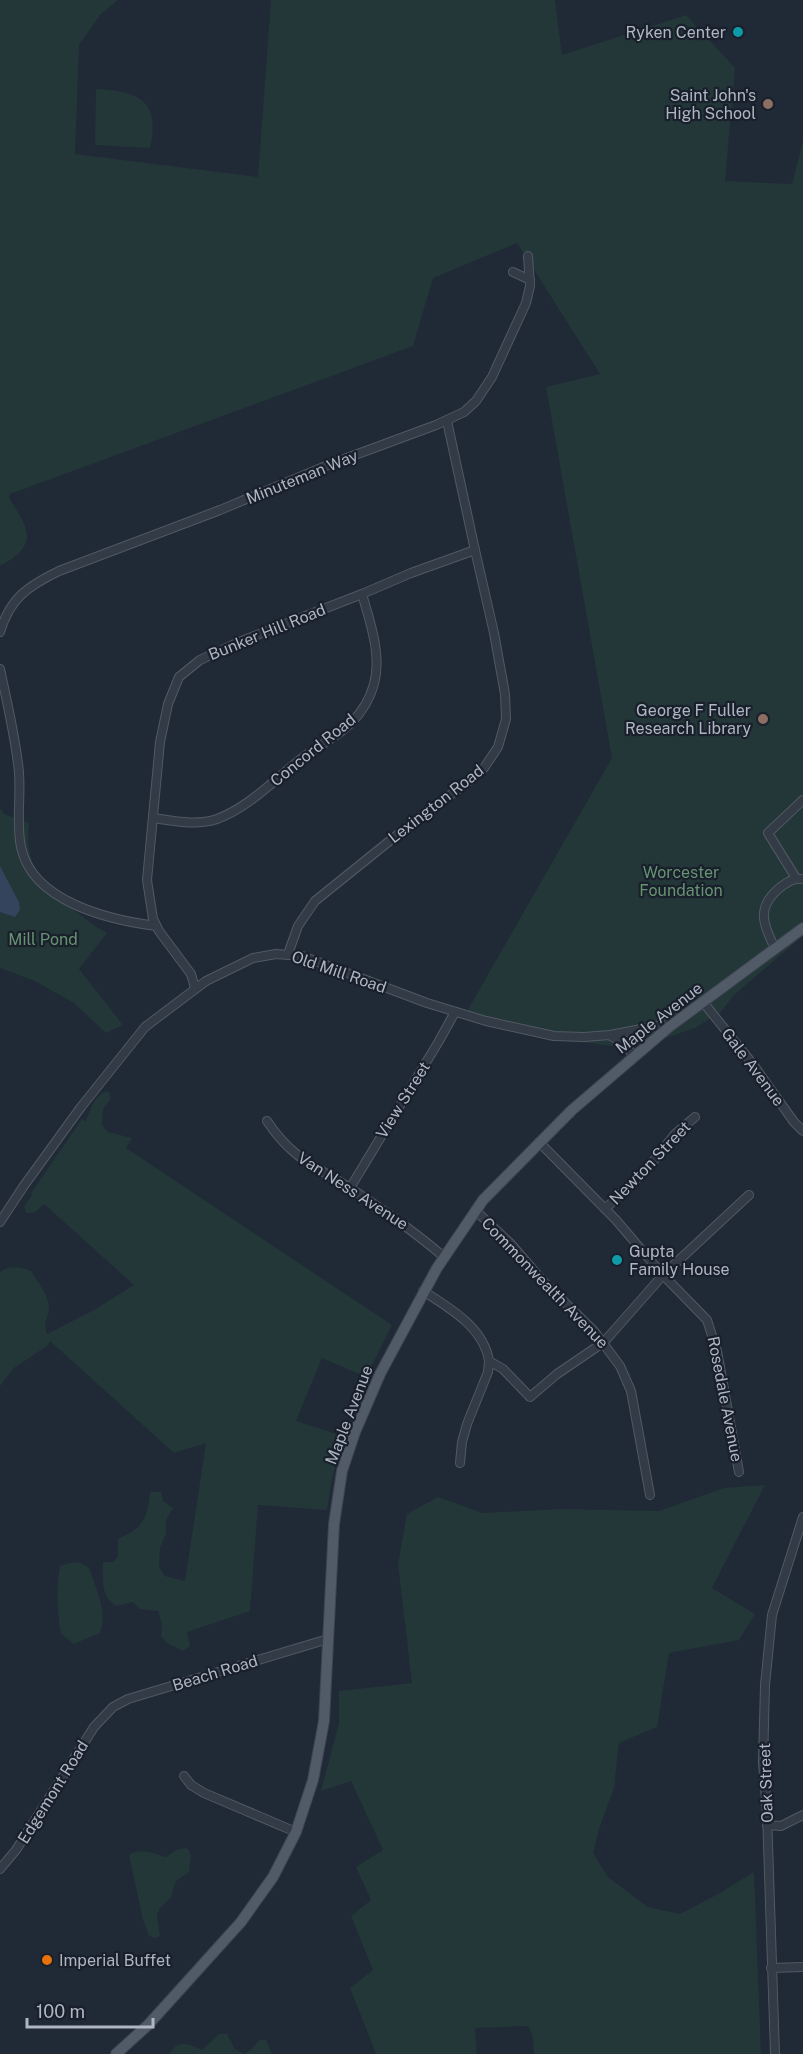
<svg xmlns="http://www.w3.org/2000/svg" width="803" height="2054" viewBox="0 0 803 2054" font-family="'Public Sans',sans-serif">
  <rect width="100%" height="100%" fill="#202936"/>
  <g fill="#233638">
    <path d="M0,0H118L101,14L79,45L75,154L258,177L271,0H555L562,55L686,15L735,68L725,181L792,184L803,141V936L734,995L720,1013L695,1028L657,1041L618,1047L521,1034L463,1018L612,758L546,387L600,374L517,243L433,278L413,346L10,494L9,498C29,529 40,545 0,566Z"/>
    <path d="M96,89C138,91 161,100 150,148L95,145Z"/>
    <path d="M0,808L4,814L29,823C25,861 37,879 65,903C79,914 91,924 107,933L79,969L123,1025L106,1033L74,1003L35,981L0,968Z"/>
    <path d="M107,1091L110,1093V1100L103,1109L102,1125L108,1132L132,1138L126,1148L392,1325L366,1377L322,1358L296,1421L343,1436L332,1479L327,1510L258,1505L250,1611L187,1632L190,1646L183,1651L167,1643L161,1636L162,1624L158,1611L140,1609L133,1602L116,1606C100,1596 103,1579 103,1562H113L118,1557V1539C144,1527 147,1519 150,1492H161L163,1501L173,1508L166,1520V1534L160,1548L159,1567L165,1576L185,1581L206,1443L174,1453L50,1341L47,1346L14,1368L0,1386V1272C10,1265 20,1267 31,1271C37,1281 48,1294 49,1306C50,1317 42,1321 47,1334L94,1310L134,1285L44,1204L35,1212L26,1213L24,1206L32,1195L31,1193L82,1119L86,1121C91,1108 94,1096 107,1091Z"/>
    <path d="M765,1485L712,1588L755,1614L739,1640L669,1653L657,1727L619,1743L614,1788L599,1829L593,1853L608,1877L648,1907L680,1914L718,1894L754,1872L761,2054H534L533,2037L528,2026L475,2028L477,2054H376L350,1988L373,1970L351,1916L371,1900L356,1867L383,1850L351,1781L321,1791L339,1723V1691L412,1683L398,1564L407,1514L438,1497L483,1513L561,1509L659,1511L724,1488Z"/>
    <path d="M79,1562L89,1568C96,1588 108,1612 100,1633L74,1644L61,1634C57,1612 56,1589 60,1566L69,1563Z"/>
    <path d="M185,1848L189,1850L191,1856L189,1872L176,1881L171,1897L160,1908L157,1915L160,1936L155,1938L149,1936L143,1920L129,1855C141,1847 154,1854 166,1857L176,1850Z"/>
    <path d="M219,2034H227L235,2049L244,2054L251,2050L259,2040H266L272,2054H169C178,2039 189,2044 202,2050Z"/>
  </g>
  <path fill="#34445d" d="M0,866L19,902L20,910L15,917L0,912Z"/>
  <g fill="none" stroke-linecap="round" stroke-linejoin="round">
    <defs>
      <g id="minor">
        <path d="M513,272L530,280"/>
        <path d="M0,632C10,598 28,586 59,571L220,510L328,465L436,425L464,412L476,401L492,377L526,303L530,286L528,256"/>
        <path d="M0,669C7,703 16,739 19,773C21,798 16,823 21,847C32,902 110,920 156,926"/>
        <path d="M153,818C174,821 196,826 217,819C250,807 278,776 306,755C321,745 338,736 351,723C362,712 370,699 374,684C382,655 370,622 362,594"/>
        <path d="M796,878L768,833L803,800"/>
        <path d="M775,948C762,923 756,906 782,886C789,881 794,878 803,879"/>
        <path d="M288,954L298,926L315,901L392,839L469,781L484,768L498,747L506,719L505,694L494,633L475,550"/>
        <path d="M195,988L191,974L159,931L153,919L147,880L160,742L168,704L179,677L200,660L239,642L362,594L411,573L475,550L447,421"/>
        <path d="M703,1002L752,1063L794,1122L803,1131"/>
        <path d="M611,1036L624,1044L634,1056"/>
        <path d="M267,1121C293,1160 316,1166 353,1190C385,1211 415,1232 444,1257"/>
        <path d="M539,1142L616,1220L663,1275L707,1320L717,1351L739,1472"/>
        <path d="M350,1188L439,1041L455,1012"/>
        <path d="M605,1209L647,1169L675,1134L695,1117"/>
        <path d="M475,1210L511,1244L542,1280L594,1331L620,1366L631,1391L650,1495"/>
        <path d="M0,1222L23,1187L81,1107L145,1027L206,981L253,958L276,954L302,956L427,1003L486,1021L554,1036L584,1037L610,1035L672,1023"/>
        <path d="M423,1291C450,1308 484,1328 489,1361L503,1369L530,1397L557,1374L604,1342L663,1275L749,1195"/>
        <path d="M460,1463L462,1442L467,1424L488,1372L489,1361"/>
        <path d="M184,1776L191,1785L204,1793L296,1832"/>
        <path d="M767,1825L781,1826L803,1815"/>
        <path d="M0,1869L16,1850L94,1727L113,1707L128,1699L328,1639"/>
        <path d="M771,1968L803,1967"/>
        <path d="M775,2054L767,1813L763,1762L765,1685L772,1615L803,1517"/>
      </g>
      <path id="major" d="M116,2054L148,2025L241,1922L273,1877L296,1832L313,1780L324,1721L334,1524L342,1471L355,1432L380,1374L437,1268L483,1200L572,1110L669,1027L803,928"/>
    </defs>
    <use href="#minor" stroke="#515964" stroke-width="10"/>
    <use href="#major" stroke="#3d4450" stroke-width="12"/>
    <use href="#minor" stroke="#333b46" stroke-width="8"/>
    <use href="#major" stroke="#515a67" stroke-width="10"/>
  </g>
  <g fill="#0f9aa8" stroke="#19202b" stroke-width="2">
    <circle cx="738" cy="32" r="6"/>
    <circle cx="617" cy="1260" r="6"/>
  </g>
  <g fill="#8d6e63" stroke="#19202b" stroke-width="2">
    <circle cx="768" cy="104" r="6"/>
    <circle cx="763" cy="719" r="6"/>
  </g>
  <circle fill="#e8710a" stroke="#19202b" stroke-width="2" cx="47" cy="1960" r="6"/>
  <g text-anchor="middle" dominant-baseline="central" stroke-width="4.5" stroke-linejoin="round" paint-order="stroke">
    <g font-size="16" fill="#aeb6c3" stroke="#19202b" text-anchor="end">
      <text x="726" y="32">Ryken Center</text>
      <text x="756" y="95">Saint John's<tspan x="756" dy="18">High School</tspan></text>
      <text x="751" y="710">George F Fuller<tspan x="751" dy="18">Research Library</tspan></text>
      <text x="629" y="1251" text-anchor="start">Gupta<tspan x="629" dy="18">Family House</tspan></text>
      <text x="59" y="1960" text-anchor="start">Imperial Buffet</text>
    </g>
    <g font-size="16" fill="#aeb6c3" stroke="#19202b">
      <text transform="translate(302 477) rotate(-22)">Minuteman Way</text>
      <text transform="translate(267 632) rotate(-22)">Bunker Hill Road</text>
      <text transform="translate(313 750) rotate(-39)">Concord Road</text>
      <text transform="translate(436 804) rotate(-38)">Lexington Road</text>
      <text transform="translate(339 972) rotate(19)">Old Mill Road</text>
      <text transform="translate(659 1018) rotate(-38)">Maple Avenue</text>
      <text transform="translate(753 1067) rotate(53)">Gale Avenue</text>
      <text transform="translate(403 1100) rotate(-58)">View Street</text>
      <text transform="translate(650 1163) rotate(-46)">Newton Street</text>
      <text transform="translate(353 1191) rotate(33)">Van Ness Avenue</text>
      <text transform="translate(545 1283) rotate(46)">Commonwealth Avenue</text>
      <text transform="translate(725 1399) rotate(79)">Rosedale Avenue</text>
      <text transform="translate(349 1415) rotate(-69)">Maple Avenue</text>
      <text transform="translate(215 1673) rotate(-17)">Beach Road</text>
      <text transform="translate(766 1783) rotate(-92)">Oak Street</text>
      <text transform="translate(53 1792) rotate(-58)">Edgemont Road</text>
    </g>
    <g font-size="16" fill="#669371" stroke="#19202b">
      <text x="681" y="872">Worcester<tspan x="681" dy="18">Foundation</tspan></text>
      <text x="43" y="939">Mill Pond</text>
    </g>
  </g>
  <path d="M27 2018v9h126v-9" fill="none" stroke="#aeb6c3" stroke-width="3"/>
  <text x="36" y="2018" font-size="18" fill="#aeb6c3" stroke="#19202b" stroke-width="4.5" paint-order="stroke">100 m</text>
</svg>
